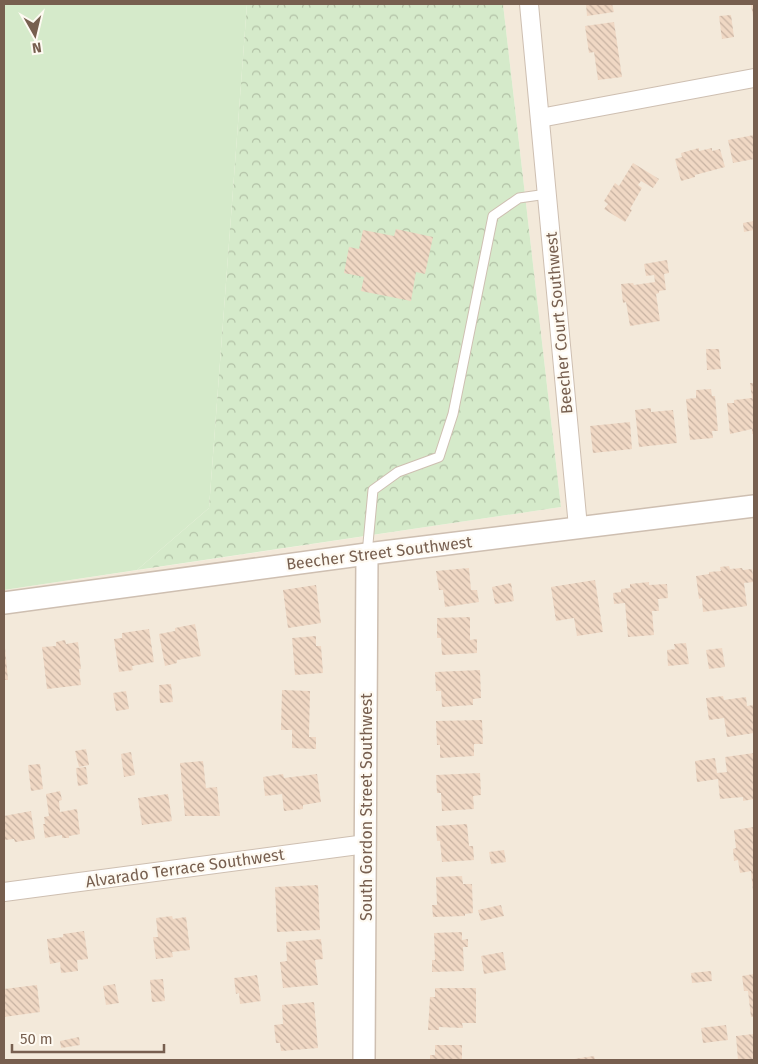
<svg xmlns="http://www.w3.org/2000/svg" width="758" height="1064" viewBox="0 0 758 1064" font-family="'Fira Sans',sans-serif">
  <defs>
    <pattern id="park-crowns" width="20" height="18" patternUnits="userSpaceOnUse" patternTransform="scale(1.25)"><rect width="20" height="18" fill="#d5eaca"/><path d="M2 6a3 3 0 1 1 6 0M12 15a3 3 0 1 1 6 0" fill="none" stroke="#b2c1a6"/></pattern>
    <pattern id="building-back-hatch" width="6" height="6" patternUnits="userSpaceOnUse" patternTransform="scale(1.25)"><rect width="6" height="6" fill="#f0d8c4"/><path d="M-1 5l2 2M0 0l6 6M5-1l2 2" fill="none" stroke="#c7b2a2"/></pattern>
  </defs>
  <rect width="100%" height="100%" fill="#fcf7ec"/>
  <path fill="#f3e9da" d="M503,4H754V1060H4V590L561,507Z"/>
  <path fill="#d5eaca" d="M4,4H247L209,508L137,570L4,590Z"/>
  <path fill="url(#park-crowns)" d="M247,4H503L561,507L137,570L209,508Z"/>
  <g fill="url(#building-back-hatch)">
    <path d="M586,4H612L614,12L587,16Z"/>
    <path d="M751,4H754V17H753Z"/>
    <path d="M731,15L734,37L722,39L719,16Z"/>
    <path d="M614,22L622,77L598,80L594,52L589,53L585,26Z"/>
    <path d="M754,135V159L733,163L728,140Z"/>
    <path d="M699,148V151L712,148V151L720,149L725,167L695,175V177L681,181L675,159L682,157L681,153Z"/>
    <path d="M633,163L659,179L653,188L641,181L638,185L642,188L630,209L632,210L625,222L604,209L608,204L604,201L615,183L619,186Z"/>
    <path d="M754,221V230L744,232L743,223Z"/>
    <path d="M396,229L433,237L425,274L416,272L411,301L361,291L364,277L344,273L349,247L359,249L363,230L394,236Z"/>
    <path d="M667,260L669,273L664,274L666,290L659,291V293L656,294L660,321L630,326L626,302L623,303L621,284L633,283L634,285L655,282L654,275L646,276L644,264Z"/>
    <path d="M706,349H719L721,369L707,370Z"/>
    <path d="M750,383H754V434H752V429L730,434L727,403H734V400L752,398Z"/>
    <path d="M711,389L712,396H715L718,431H712L713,438L690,440L686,399L696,398V390Z"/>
    <path d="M651,408V412L673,410L677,443L639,447L635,410Z"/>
    <path d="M630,422L632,449L593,453L590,426Z"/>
    <path d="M729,566L730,569L742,568L743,570L752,569L754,582L744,583L747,606L703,612L702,598L699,599L696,576L709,574V572L721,571L720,567Z"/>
    <path d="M469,568L471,590H477L479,602L445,607L443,590H439L436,571Z"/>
    <path d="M595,580L603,632L577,636L574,618L556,621L551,587Z"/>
    <path d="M649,582V585L667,584L668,598L658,599L659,611H652L654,635L628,637L625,603L614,604L613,593L621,592V589L630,588V584Z"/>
    <path d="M511,583L514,601L495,604L492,587Z"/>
    <path d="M316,585L321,623L288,628L283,590Z"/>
    <path d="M470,617V640L477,639V653L442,655L441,638H437V618Z"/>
    <path d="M195,624L201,656L177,660V663L165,666L159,634L175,631V628Z"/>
    <path d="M149,629L154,662L132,666L133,670L119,672L114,639L122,638V633Z"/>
    <path d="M316,636V646H321L323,673L295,675L292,638Z"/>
    <path d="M65,640L66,644L78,642L81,669H79L81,685L47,689L42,647L56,646V642Z"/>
    <path d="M686,643L689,664L668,666L667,650L675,649L674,644Z"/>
    <path d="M4,648H5L8,680H4Z"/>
    <path d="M722,648L725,667L709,669L706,650Z"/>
    <path d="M480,670L481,698L473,699V705L442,707L441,691H436L435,672Z"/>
    <path d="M171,684L173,702L160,703L159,685Z"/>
    <path d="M282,690L310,691L309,737H316V749L292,748V730H281Z"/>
    <path d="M126,691L129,709L116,711L113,693Z"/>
    <path d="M723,696L724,700L746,697L747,706L754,705V733L727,737L724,718L709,720L706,698Z"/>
    <path d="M482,720L483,744H474V756L440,758V745H437L436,721Z"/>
    <path d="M86,749L89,765L79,767L75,751Z"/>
    <path d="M131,752L135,775L124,777L121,754Z"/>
    <path d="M754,753V799L743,801V797L720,799L718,779L697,782L695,761L715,758L717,773L727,772L725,757Z"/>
    <path d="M203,761L206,788L217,787L220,816H185L180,763Z"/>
    <path d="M40,764L43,789L31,791L28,765Z"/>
    <path d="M86,767L88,784L78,786L76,768Z"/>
    <path d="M480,773L481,795L473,796L474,809L442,811L441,793H437L436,775Z"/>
    <path d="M283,774L284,778L317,774L321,802L303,805V809L284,811L282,794L265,796L263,777Z"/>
    <path d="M60,791L62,800L59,801L60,812L77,809L80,834L69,836V838H62V835L45,838L43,824H45L44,817L49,816L46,794Z"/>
    <path d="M168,794L172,821L142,825L138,798Z"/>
    <path d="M31,811L35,839L15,842L14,839L4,840V816Z"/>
    <path d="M467,824L469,846H473L474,860L442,862L440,841H437L436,826Z"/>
    <path d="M754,827V891H753L751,871L740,873L738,860L734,861L733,849L736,848L734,830Z"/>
    <path d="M504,850L506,862L491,864L489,852Z"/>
    <path d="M462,876L463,884H472L473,913L465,914V916L433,917L432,905H437L436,877Z"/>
    <path d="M318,885L320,930L277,932L275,887Z"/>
    <path d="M501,905L504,916L481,921L478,910Z"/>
    <path d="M172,916L173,919L186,917L190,950L172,952L173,957L156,959L153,937H158L156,918Z"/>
    <path d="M84,931L88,959L77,960L78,971L61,973L60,962L50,964L47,939L63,937V934Z"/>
    <path d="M462,932V940L468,939V947H463L464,971L432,972V960H435L434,933Z"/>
    <path d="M321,939L323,959L315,960L318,985L283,988L280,962L287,961L286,942Z"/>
    <path d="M503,952L506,970L484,974L481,956Z"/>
    <path d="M711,971L712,981L692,983L691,973Z"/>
    <path d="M754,974V1017H751L748,991H744L742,976Z"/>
    <path d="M257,975L261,1001L240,1004L239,993L236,994L234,978Z"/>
    <path d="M163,979L165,1001L152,1002L150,980Z"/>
    <path d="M115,984L119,1003L106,1005L103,986Z"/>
    <path d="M37,985L40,1012L4,1017V989Z"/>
    <path d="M435,988H476V1023H462L463,1028L439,1027V1030H428L430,997H435Z"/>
    <path d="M314,1002L318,1048L281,1051L280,1043H276L274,1025L283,1024L282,1005Z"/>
    <path d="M726,1025L728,1040L703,1043L701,1028Z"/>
    <path d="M754,1034V1060H738L736,1036Z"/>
    <path d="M79,1037L80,1045L61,1048L60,1041Z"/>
    <path d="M435,1045H462V1060H430V1055H435Z"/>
    <path d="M594,1056L595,1060H574V1059Z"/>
  </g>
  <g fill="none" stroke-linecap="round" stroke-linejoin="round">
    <defs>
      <path id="service" d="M367,554L373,490L398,472L439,457L453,414L493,216L519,198L547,194"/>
      <g id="minor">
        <path d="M529,4L578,527"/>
        <path d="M540,118L754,78"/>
        <path d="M4,892L366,844"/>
      </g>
      <g id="tertiary">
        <path d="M4,603L367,554L754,506"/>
        <path d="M364,1060L367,554"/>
      </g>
    </defs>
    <use href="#service" stroke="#cebfb1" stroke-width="11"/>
    <use href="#minor" stroke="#cebfb1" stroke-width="20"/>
    <use href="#tertiary" stroke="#cebfb1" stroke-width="24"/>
    <use href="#service" stroke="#fff" stroke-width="9"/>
    <use href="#minor" stroke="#fff" stroke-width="18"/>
    <use href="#tertiary" stroke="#fff" stroke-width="21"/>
  </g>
  <g text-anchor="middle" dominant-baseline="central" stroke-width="4.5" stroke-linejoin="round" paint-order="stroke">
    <g font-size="16" fill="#775f4f" stroke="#fefaf2">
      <text transform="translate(559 323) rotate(-95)">Beecher Court Southwest</text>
      <text transform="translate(379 553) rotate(-7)">Beecher Street Southwest</text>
      <text transform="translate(366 807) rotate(-90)">South Gordon Street Southwest</text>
      <text transform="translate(185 868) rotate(-8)">Alvarado Terrace Southwest</text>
    </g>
  </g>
  <rect width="758" height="1064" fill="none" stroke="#775f4f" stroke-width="10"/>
  <g transform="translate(35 35) rotate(172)" stroke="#fefaf2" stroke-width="4" paint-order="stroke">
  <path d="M0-4L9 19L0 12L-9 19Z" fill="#775f4f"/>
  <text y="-8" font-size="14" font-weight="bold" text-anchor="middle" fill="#775f4f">N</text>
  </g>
  <path d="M12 1044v8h152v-8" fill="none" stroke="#775f4f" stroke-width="2.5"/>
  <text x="20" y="1044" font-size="15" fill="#775f4f" stroke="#fefaf2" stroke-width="4" paint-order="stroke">50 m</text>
</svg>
